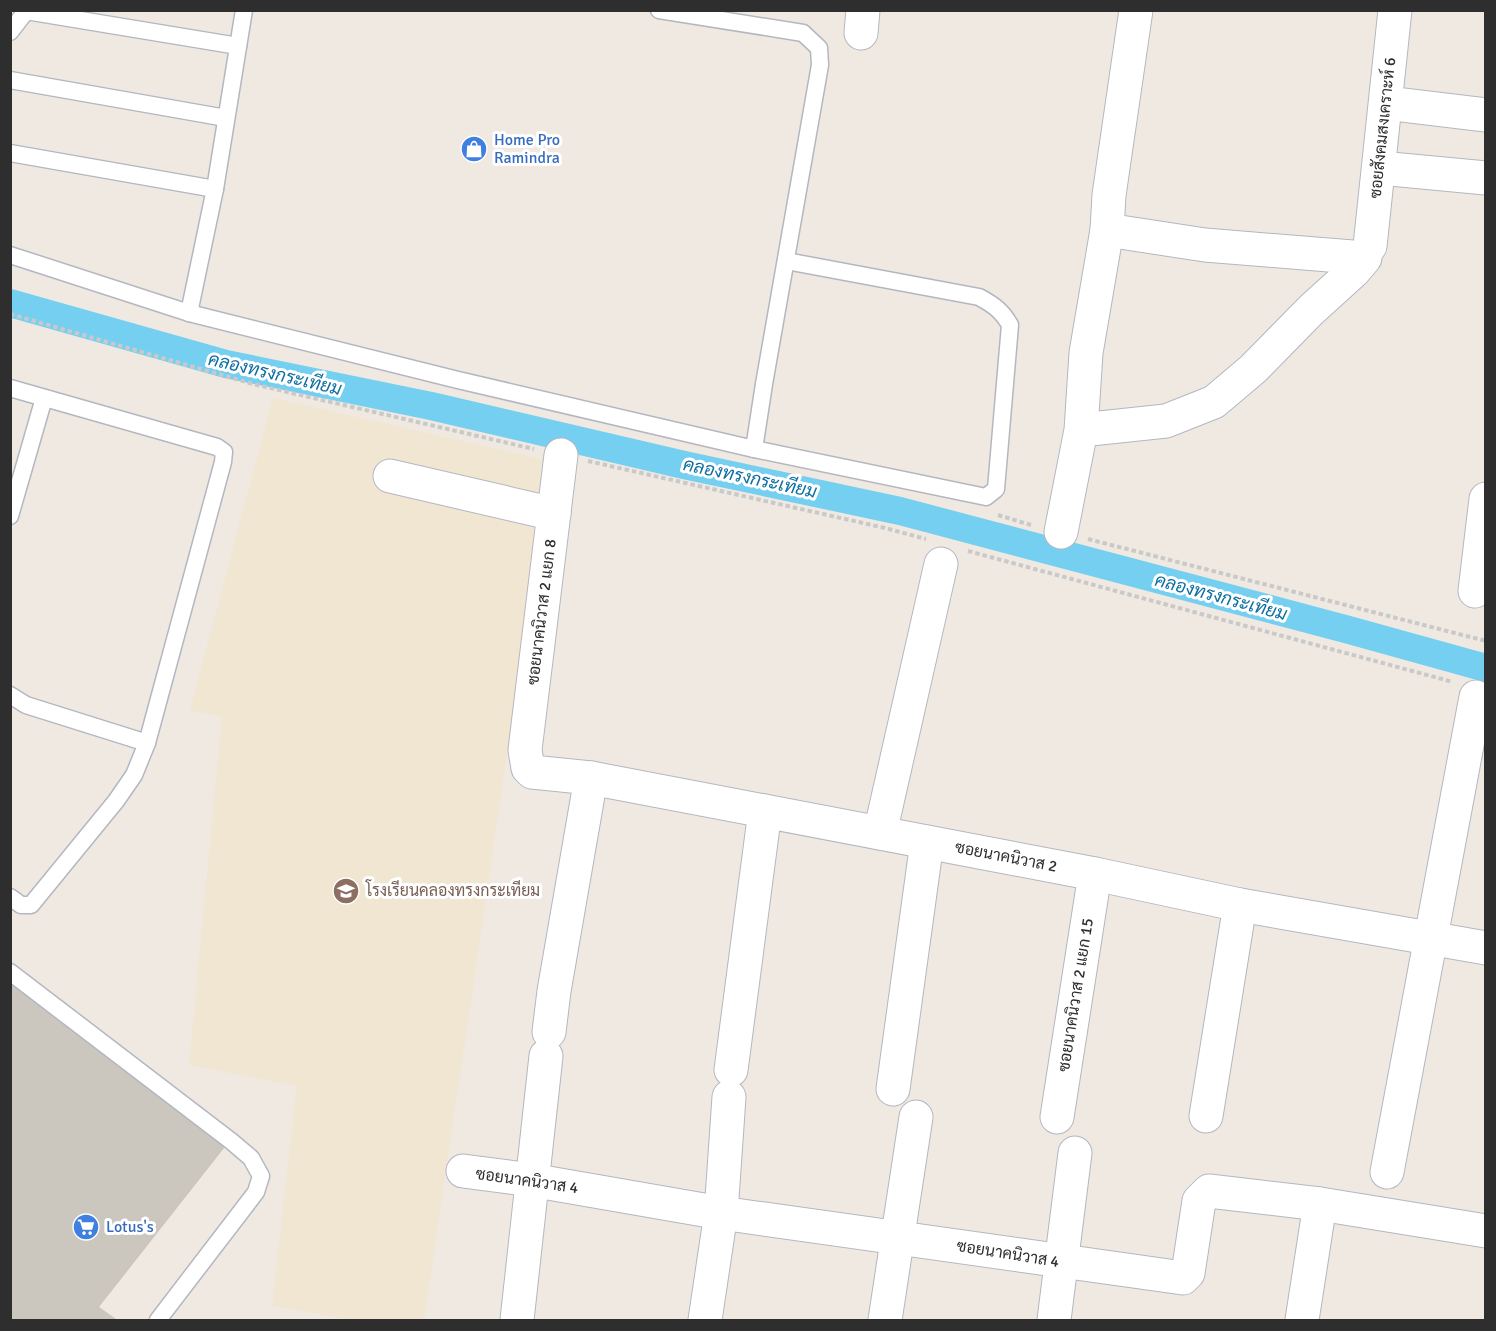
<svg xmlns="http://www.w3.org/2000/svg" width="1496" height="1331" viewBox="0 0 1496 1331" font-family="Signika,Sarabun,sans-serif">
  <rect width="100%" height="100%" fill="#efe9e1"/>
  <path fill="#f0e6d1" d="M273,398L550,461L424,1320H352L272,1306L297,1086L189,1065L222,717L190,710Z"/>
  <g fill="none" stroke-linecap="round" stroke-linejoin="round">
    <path stroke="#75cff0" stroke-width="28" d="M10,303L226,364L431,406L684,465L900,511L1349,630L1486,668"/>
  </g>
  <path fill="#cbc7bf" stroke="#cbc5ba" stroke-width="1.5" d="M10,981L224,1147L98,1307L116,1320H10Z"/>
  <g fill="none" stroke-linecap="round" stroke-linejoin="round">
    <defs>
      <g id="service">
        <path d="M26,11L238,46"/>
        <path d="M10,32L27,10"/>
        <path d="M10,80L226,118"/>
        <path d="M10,153L215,189"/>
        <path d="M10,255L189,313L458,380L754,449L764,384L820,65L819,48L803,33L659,10"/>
        <path d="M189,313L215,189L244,10"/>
        <path d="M10,388L217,447L224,452L223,462L147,743L134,775L116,801L31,905H21L10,897"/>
        <path d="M754,449L986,497L996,489L1010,325C1002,311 994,305 979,297L786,261"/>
        <path d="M10,516L44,398"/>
        <path d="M10,695L26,705L147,743"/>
        <path d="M10,972L231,1141L251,1158L261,1176L256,1192L158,1320"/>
      </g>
      <g id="minor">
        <path d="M861,33L863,10"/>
        <path d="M1386,103L1486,115"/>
        <path d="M1380,168L1486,178"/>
        <path d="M1107,230L1109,195L1136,10"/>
        <path d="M1370,246L1395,10"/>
        <path d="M561,455L525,750L528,768L532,772L591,778L1095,874L1240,905L1486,948"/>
        <path d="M390,476L554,514"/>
        <path d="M1061,532L1081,430L1086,353L1107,230L1205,245L1365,258L1354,271L1311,310L1253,369L1214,402L1166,421L1081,430"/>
        <path d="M1475,591L1486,499"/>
        <path d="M880,833L941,564"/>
        <path d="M549,1032L554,991L591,778"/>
        <path d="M731,1070L765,811"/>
        <path d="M893,1089L927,842"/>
        <path d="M1206,1116L1240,905"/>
        <path d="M1057,1117L1095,874"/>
        <path d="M463,1171L531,1180L721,1213L1183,1278L1188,1273L1199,1201L1209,1191L1320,1204L1486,1231"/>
        <path d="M1387,1172L1476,697"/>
        <path d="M517,1320L546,1056"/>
        <path d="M705,1320L721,1213L729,1097"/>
        <path d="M885,1320L916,1117"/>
        <path d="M1054,1320L1075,1153"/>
        <path d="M1302,1320L1320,1204"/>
      </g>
    </defs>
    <use href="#service" stroke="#b4b7c1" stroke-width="19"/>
    <use href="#minor" stroke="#b4b7c1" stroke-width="35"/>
    <g stroke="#c9c9c9" stroke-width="4" stroke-dasharray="4.5 3" stroke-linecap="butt">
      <path d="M10,314L253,384L534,449"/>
      <path d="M588,461L885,528L926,539"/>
      <path d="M998,515L1031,525"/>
      <path d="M1088,539L1486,641"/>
      <path d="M968,551L1453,682"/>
    </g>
    <use href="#service" stroke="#fff" stroke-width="16"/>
    <use href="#minor" stroke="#fff" stroke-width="33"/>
  </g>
  <defs>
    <symbol id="shop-disc" viewBox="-11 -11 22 22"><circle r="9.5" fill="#3f7fe0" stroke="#fff"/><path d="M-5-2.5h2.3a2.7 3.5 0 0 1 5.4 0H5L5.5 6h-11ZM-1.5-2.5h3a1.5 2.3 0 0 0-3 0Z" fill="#fff"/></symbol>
    <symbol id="school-disc" viewBox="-11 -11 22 22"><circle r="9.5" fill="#8d6e63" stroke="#fff"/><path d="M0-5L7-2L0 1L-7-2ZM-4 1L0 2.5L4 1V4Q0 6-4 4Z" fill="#fff"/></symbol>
    <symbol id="supermarket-disc" viewBox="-11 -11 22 22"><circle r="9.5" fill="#3f7fe0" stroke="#fff"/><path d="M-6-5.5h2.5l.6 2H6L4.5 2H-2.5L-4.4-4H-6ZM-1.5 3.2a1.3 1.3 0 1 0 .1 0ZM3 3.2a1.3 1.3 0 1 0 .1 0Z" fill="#fff"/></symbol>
  </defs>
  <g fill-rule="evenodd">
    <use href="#shop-disc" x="459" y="134" width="30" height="30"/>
    <use href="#school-disc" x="331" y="876" width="30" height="30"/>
    <use href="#supermarket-disc" x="71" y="1212" width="30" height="30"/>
  </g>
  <g text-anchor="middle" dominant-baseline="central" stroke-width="6" stroke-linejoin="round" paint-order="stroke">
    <g font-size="16" fill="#2e2e2e" stroke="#fff">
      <text transform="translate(1383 128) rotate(-84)">ซอยสังคมสงเคราะห์ 6</text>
      <text transform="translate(542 612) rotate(-83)">ซอยนาคนิวาส 2 แยก 8</text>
      <text transform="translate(1006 857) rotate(11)">ซอยนาคนิวาส 2</text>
      <text transform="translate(1076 995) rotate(-81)">ซอยนาคนิวาส 2 แยก 15</text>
      <text transform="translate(527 1181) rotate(8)">ซอยนาคนิวาส 4</text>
      <text transform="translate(1008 1254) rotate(9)">ซอยนาคนิวาส 4</text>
    </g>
    <g font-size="16" fill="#366cbe" stroke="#fff" text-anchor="start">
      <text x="494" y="140">Home Pro<tspan x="494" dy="18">Ramindra</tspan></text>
      <text x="106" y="1227">Lotus's</text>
    </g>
    <g font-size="16" fill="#785e54" stroke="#fff" text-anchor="start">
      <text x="366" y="891">โรงเรียนคลองทรงกระเทียม</text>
    </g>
    <g font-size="18" font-style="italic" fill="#0d6fa3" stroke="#fff">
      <text transform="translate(275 374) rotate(13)">คลองทรงกระเทียม</text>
      <text transform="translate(750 478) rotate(12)">คลองทรงกระเทียม</text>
      <text transform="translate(1221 597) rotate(15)">คลองทรงกระเทียม</text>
    </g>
  </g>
  <rect width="1496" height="1331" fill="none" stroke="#2e2e2e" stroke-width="24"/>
</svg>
